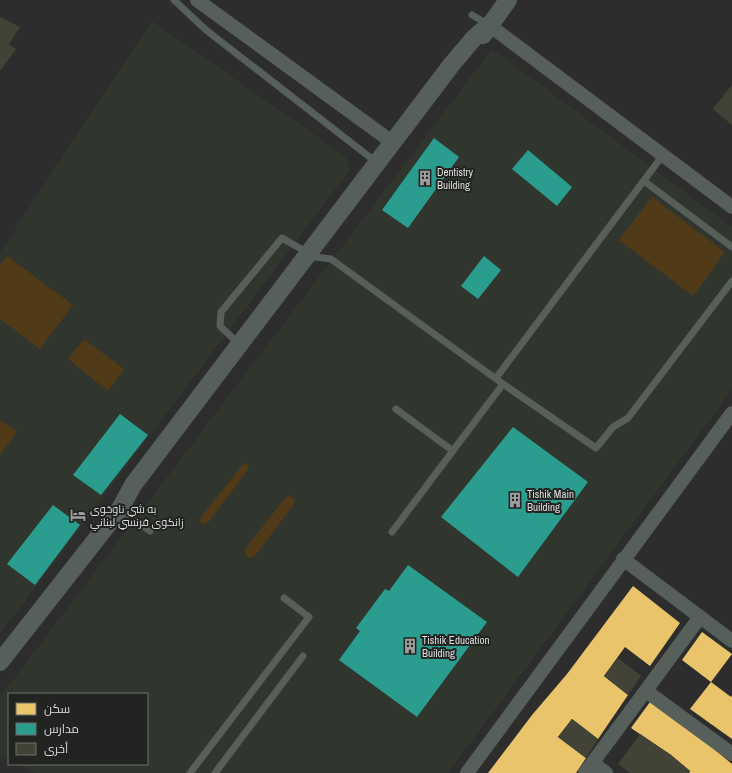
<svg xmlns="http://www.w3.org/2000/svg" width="732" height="773" viewBox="0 0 732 773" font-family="'Archivo Narrow',Cairo,sans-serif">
  <rect width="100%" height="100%" fill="#2c2d2c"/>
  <g fill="#30362e">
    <path d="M152,21L345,156L350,166L349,171L0,634V252Z"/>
    <path d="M492,49L732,227V390L448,773H37L18,764H147V694H9V760L0,755V697Z"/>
  </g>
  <g fill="#503a17">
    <path d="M652,197L725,252L693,296L619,240Z"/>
    <path d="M7,256L73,305L40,349L0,319V265Z"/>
    <path d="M84,339L124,369L108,391L68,359Z"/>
    <path d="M0,420L17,431L0,455Z"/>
    <path d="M244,463L249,466L247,471L208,523L202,524L200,521L201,517Z"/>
    <path d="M289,495L295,500L294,504L255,556L250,558L246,555V548L285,498Z"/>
  </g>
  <g fill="#e9c46a">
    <path d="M633,586L680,623L650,666L625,647L604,676L628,695L598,739L572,719L558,737L586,758L576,773H488L532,715L567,674Z"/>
    <path d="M702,632L732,654L711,682L682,660Z"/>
    <path d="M711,682L731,697L732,695V739L690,709Z"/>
    <path d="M650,702L708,744L732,764V773H689L690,771L671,755L631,728Z"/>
  </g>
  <g fill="#2a9d8f">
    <path d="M434,138L459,157L408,228L382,210Z"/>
    <path d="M528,150L572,187L557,206L512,169Z"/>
    <path d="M484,256L501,270L478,299L461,286Z"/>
    <path d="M120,414L148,435L101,495L73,475Z"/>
    <path d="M513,427L588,482L518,577L441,517Z"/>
    <path d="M53,505L80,525L35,585L7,564Z"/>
    <path d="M408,565L487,622L417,717L339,660L360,631L356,628L385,589L389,591Z"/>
  </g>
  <g fill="#424237">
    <path d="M0,17L20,27L9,44L16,49L0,71Z"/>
    <path d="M732,85V125L713,109Z"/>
    <path d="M618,658L641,676L628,695L604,676Z"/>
    <path d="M572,719L598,739L586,758L558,737Z"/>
    <path d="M640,734L671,755L690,771L689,773H630L618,764Z"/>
  </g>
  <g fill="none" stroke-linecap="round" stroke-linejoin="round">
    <g stroke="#575f5b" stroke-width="7">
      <path d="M174,0L206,30L376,162"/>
      <path d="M472,15L489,25"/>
      <path d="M644,181L732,247"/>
      <path d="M239,344L220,326L221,312L282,238L315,257L331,259L503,384L596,448L613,427L628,418L732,281"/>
      <path d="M496,378L663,155"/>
      <path d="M396,409L453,451"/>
      <path d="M121,509L150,531"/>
      <path d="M392,532L503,384"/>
      <path d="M190,773L309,617L284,598"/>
      <path d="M215,773L303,656"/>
    </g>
    <g stroke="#575f5b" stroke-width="14">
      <path d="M197,0L392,142"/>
      <path d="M489,25L732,207"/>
      <path d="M623,559L732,641"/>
      <path d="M646,691L732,754"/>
      <path d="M593,763L606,773"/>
      <path d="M467,773L732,413"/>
      <path d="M585,773L700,617"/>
    </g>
    <g stroke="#575f5b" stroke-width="18">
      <path d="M483,35L508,0"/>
      <path d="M0,662L120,509L133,485L452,64L474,38L489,25"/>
    </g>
  </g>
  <defs>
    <symbol id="building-bare" viewBox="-9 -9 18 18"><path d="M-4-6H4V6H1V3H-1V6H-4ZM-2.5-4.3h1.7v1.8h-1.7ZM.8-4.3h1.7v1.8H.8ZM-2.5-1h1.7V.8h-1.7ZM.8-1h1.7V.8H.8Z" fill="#9e9f9e" stroke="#222421" stroke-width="2.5" paint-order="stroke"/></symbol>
    <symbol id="hotel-bare" viewBox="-9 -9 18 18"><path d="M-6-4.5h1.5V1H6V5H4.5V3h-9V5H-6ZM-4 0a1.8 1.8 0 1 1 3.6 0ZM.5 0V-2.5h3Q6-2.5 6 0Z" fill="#9e9f9e" stroke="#222421" stroke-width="2.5" paint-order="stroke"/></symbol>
  </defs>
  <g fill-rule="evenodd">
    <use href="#building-bare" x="414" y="167" width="22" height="22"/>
    <use href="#building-bare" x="504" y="489" width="22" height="22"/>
    <use href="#hotel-bare" x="67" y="504" width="22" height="22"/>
    <use href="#building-bare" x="399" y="635" width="22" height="22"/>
  </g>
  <g text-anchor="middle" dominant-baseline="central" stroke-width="4" stroke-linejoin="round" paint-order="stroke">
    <g font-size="11" fill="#dcdddb" stroke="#222421" text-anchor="start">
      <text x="437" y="172">Dentistry<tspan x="437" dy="13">Building</tspan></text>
      <text x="527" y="494">Tishik Main<tspan x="527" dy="13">Building</tspan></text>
      <text x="90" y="509">به شي ناوخوى<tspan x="90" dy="13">زانكوى فرنسي لبناني</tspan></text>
      <text x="422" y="640">Tishik Education<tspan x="422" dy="13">Building</tspan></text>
    </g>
  </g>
  <rect x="8" y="693" width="140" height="72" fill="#222421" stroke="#6c6e6b"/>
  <rect x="16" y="703" width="20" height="12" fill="#e9c46a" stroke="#6c6e6b"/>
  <text x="44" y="713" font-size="12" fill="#dcdddb">سكن</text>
  <rect x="16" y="723" width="20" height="12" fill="#2a9d8f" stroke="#6c6e6b"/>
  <text x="44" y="733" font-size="12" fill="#dcdddb">مدارس</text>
  <rect x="16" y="743" width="20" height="12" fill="#424237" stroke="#6c6e6b"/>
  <text x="44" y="753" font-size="12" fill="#dcdddb">أخرى</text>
</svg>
